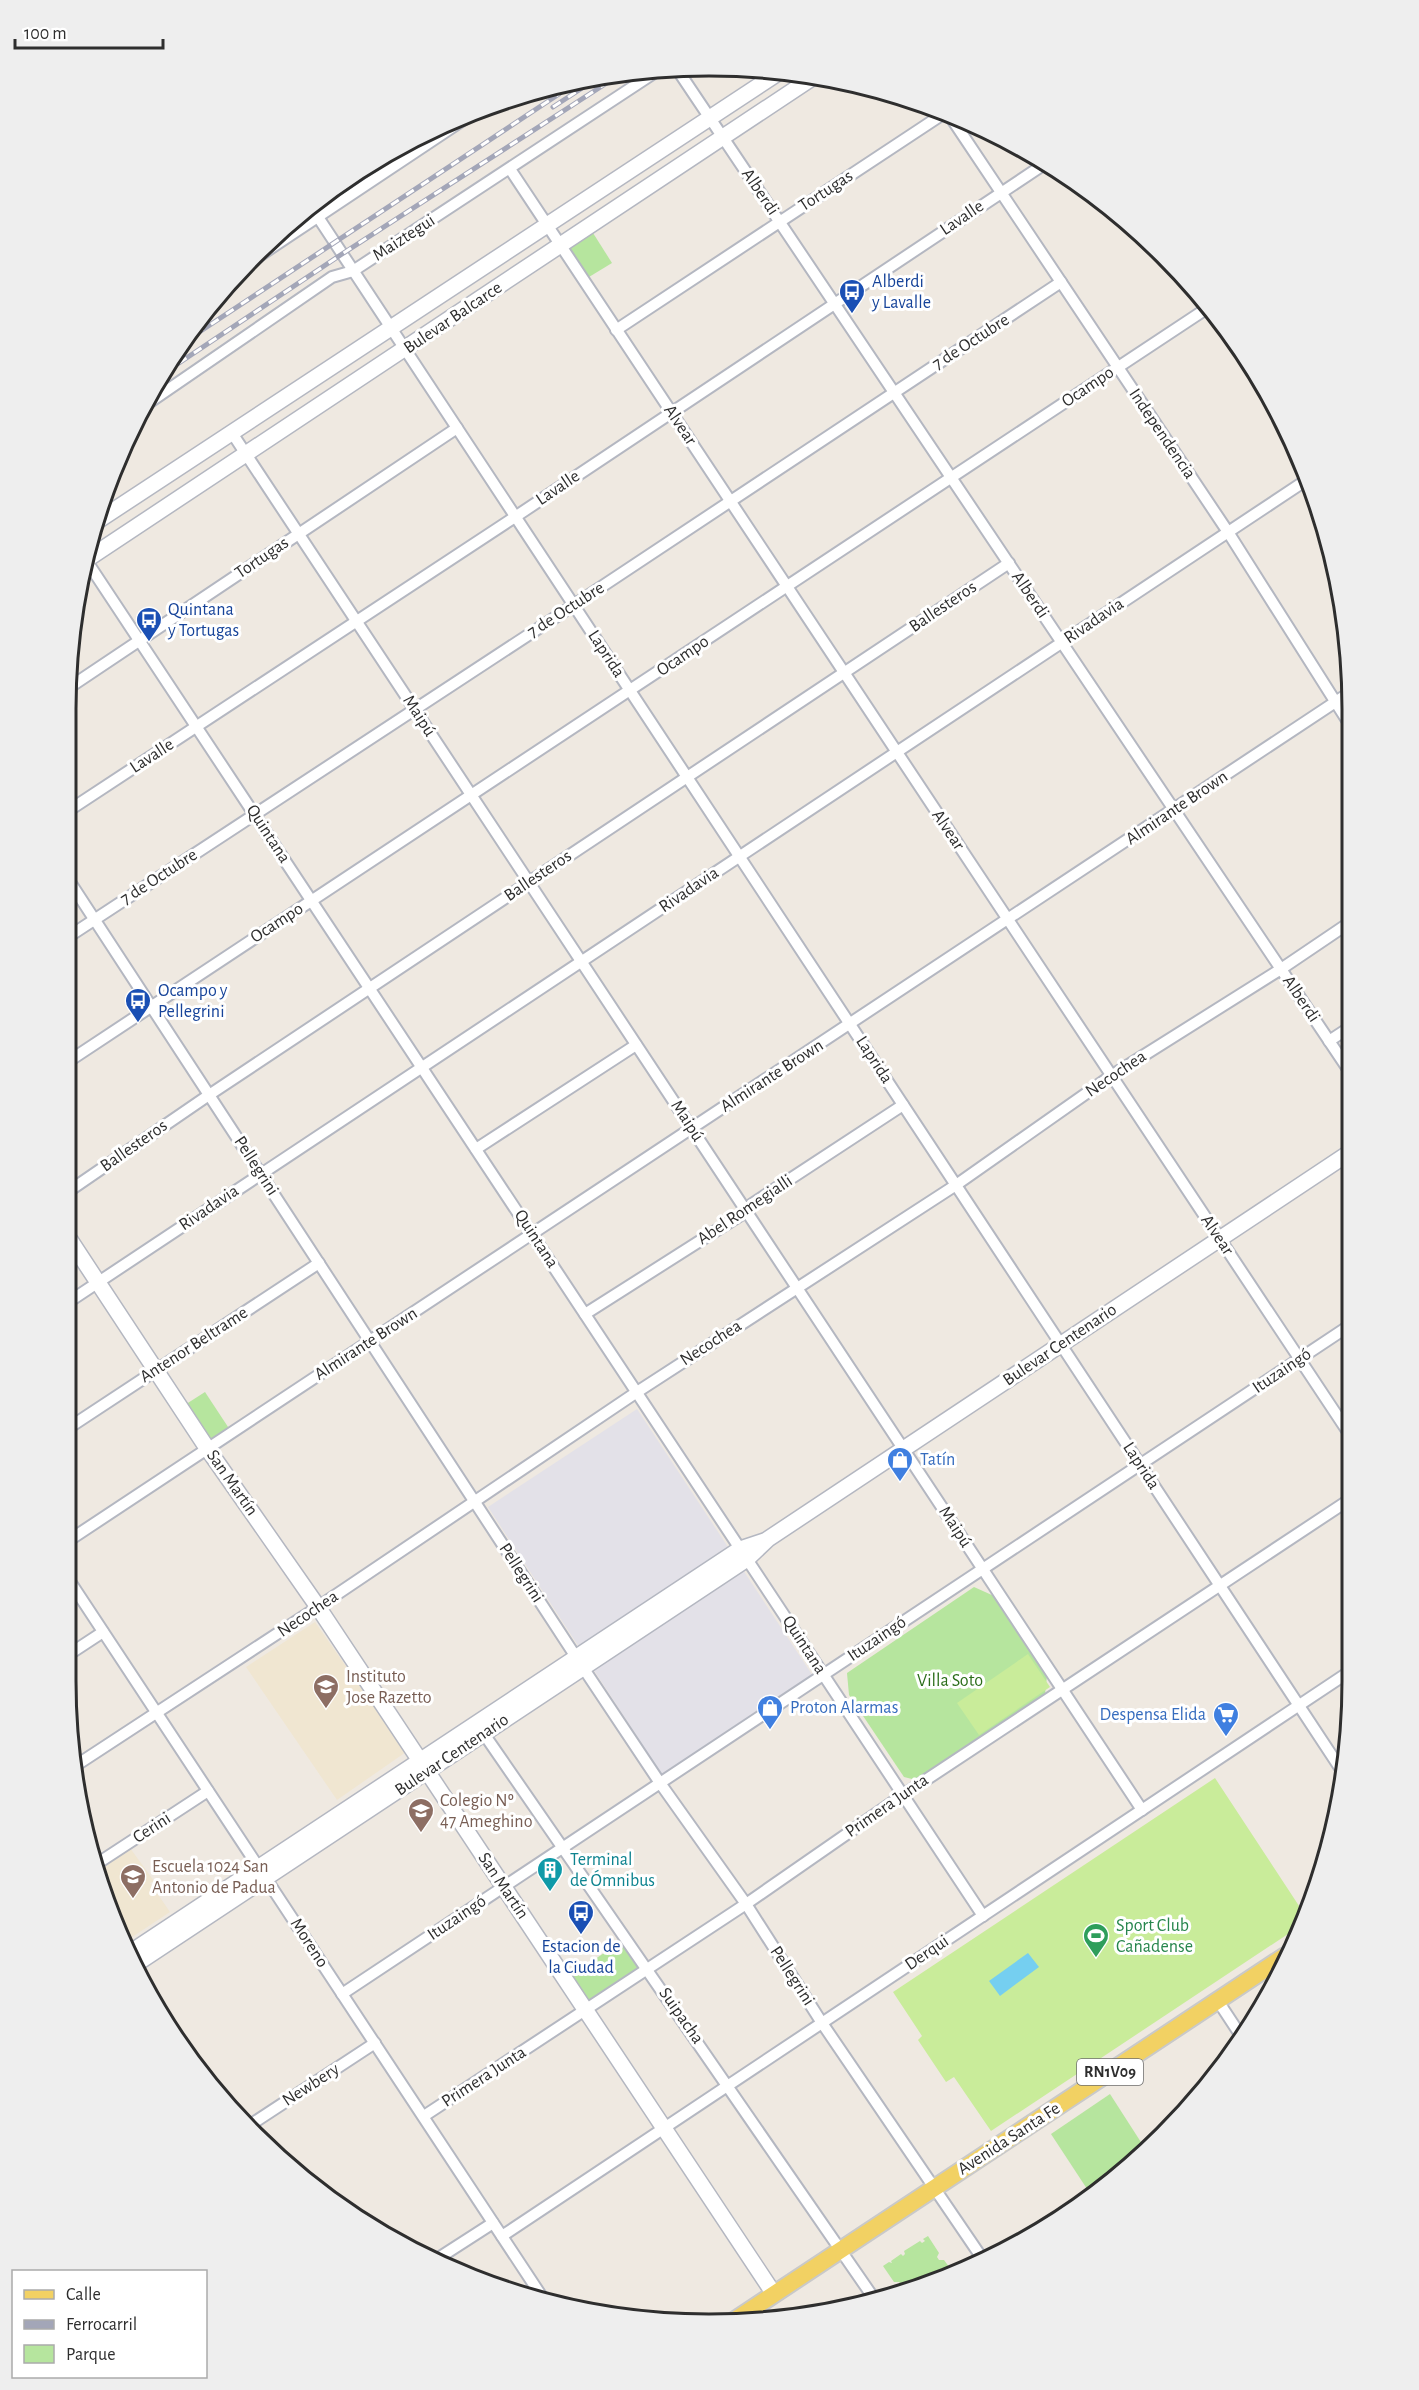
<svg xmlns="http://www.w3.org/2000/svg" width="1419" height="2390" viewBox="0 0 1419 2390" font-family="'Alegreya Sans',sans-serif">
  <rect width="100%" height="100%" fill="#efe9e1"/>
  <path fill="#e3e1e8" d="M637,1409L813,1676L662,1775L488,1507Z"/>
  <g fill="#f0e6d1">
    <path d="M315,1622L406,1752L337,1800L246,1667Z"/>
    <path d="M130,1848L154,1881L150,1883L170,1912L123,1943L100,1887L96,1871Z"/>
  </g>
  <g fill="#b6e59e">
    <path d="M593,233L612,263L589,277L570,248Z"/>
    <path d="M205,1392L232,1433L207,1448L180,1408Z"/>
    <path d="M974,1587L994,1596L1047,1676L1045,1694L916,1780L904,1777L849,1695L847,1673Z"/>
    <path d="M627,1937L648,1969L585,2010L565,1980Z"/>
    <path d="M1110,2094L1146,2150L1134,2165L1091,2195L1051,2134Z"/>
    <path d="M928,2236L939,2253L937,2257L939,2260H944L955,2275L901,2292V2285L899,2282H894L883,2266L889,2262L892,2263L891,2261L901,2254L903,2256L905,2254L904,2251L920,2241L922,2243L925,2241L923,2239Z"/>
  </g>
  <g fill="#c9ec9a">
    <path d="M1028,1654L1050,1687L979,1735L957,1703Z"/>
    <path d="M1215,1778L1305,1915L1300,1926L991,2131L954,2077L946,2082L918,2040L922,2036L893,1992Z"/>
  </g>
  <path fill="#75cff0" d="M1028,1953L1039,1967L1000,1996L989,1981Z"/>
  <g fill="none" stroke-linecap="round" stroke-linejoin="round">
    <defs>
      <g id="minor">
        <path d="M677,69L1352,1075"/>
        <path d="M948,113L1228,532L1352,728"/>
        <path d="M510,169L1352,1438"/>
        <path d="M312,208L1342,1771"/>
        <path d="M247,264L478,110"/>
        <path d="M616,330L946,112"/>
        <path d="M150,402L332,277L353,271L657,71"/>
        <path d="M232,433L1142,1810"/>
        <path d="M88,563L983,1916"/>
        <path d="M67,689L457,428"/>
        <path d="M68,811L515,517L1046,163"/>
        <path d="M68,879L576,1657L660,1783L746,1904L822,2023L984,2261"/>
        <path d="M68,937L574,605L1061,282"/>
        <path d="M1329,1041L1352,1026"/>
        <path d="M69,1061L1206,309"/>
        <path d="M476,1149L636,1045"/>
        <path d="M69,1191L209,1095L1009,563"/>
        <path d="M70,1301L1308,479"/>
        <path d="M585,1314L747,1211L752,1204L903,1105"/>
        <path d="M70,1427L319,1263"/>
        <path d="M71,1539L1352,691"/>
        <path d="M71,1583L546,2303"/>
        <path d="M71,1653L103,1632"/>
        <path d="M484,1734L875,2300"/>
        <path d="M72,1768L318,1607L637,1392L956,1185L1111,1076L1281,969L1352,921"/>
        <path d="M95,1865L208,1791"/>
        <path d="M342,1994L1352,1324"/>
        <path d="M1218,2001L1243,2039"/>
        <path d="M424,2116L746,1904L903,1795L1352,1498"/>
        <path d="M247,2127L375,2043"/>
        <path d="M502,2236L1352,1670"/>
        <path d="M434,2261L493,2223"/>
      </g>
      <g id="secondary">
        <path d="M96,522L778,73"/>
        <path d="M89,558L815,76"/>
        <path d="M70,1240L207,1448L318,1607L774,2294"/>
        <path d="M128,1954L740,1549L764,1541"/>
        <path d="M133,1966L747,1559L768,1539L1352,1151"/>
      </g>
      <path id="primary" d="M732,2322L1285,1956"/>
    </defs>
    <use href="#minor" stroke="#b4b7c1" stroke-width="14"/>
    <use href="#secondary" stroke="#b4b7c1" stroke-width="18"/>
    <use href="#primary" stroke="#c9c9c9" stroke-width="20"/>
    <use href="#minor" stroke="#fff" stroke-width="10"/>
    <use href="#secondary" stroke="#fff" stroke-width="15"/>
    <use href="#primary" stroke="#f2d163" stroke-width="16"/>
    <defs>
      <g id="rail">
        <path d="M553,107L599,77"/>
        <path d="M181,344L559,94"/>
        <path d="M164,373L342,254L619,75"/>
      </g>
    </defs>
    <use href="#rail" stroke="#a3a6b8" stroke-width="5"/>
    <use href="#rail" stroke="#fff" stroke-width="3" stroke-dasharray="9" stroke-linecap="butt"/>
  </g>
  <defs>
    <symbol id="bus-pin" viewBox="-11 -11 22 30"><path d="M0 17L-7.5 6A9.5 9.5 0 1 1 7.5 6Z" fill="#1a4fb4" stroke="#fff"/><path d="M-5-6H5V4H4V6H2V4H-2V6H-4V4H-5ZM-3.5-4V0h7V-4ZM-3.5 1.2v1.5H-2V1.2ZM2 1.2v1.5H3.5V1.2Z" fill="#fff"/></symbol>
    <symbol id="shop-pin" viewBox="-11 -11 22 30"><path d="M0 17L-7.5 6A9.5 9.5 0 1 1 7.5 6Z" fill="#3f7fe0" stroke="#fff"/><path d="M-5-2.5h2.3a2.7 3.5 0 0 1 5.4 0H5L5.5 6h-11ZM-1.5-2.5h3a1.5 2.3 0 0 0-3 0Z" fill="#fff"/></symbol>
    <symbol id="school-pin" viewBox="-11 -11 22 30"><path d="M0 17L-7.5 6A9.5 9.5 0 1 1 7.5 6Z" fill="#8d6e63" stroke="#fff"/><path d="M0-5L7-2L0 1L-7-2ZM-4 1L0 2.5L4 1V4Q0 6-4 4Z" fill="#fff"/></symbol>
    <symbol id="supermarket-pin" viewBox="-11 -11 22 30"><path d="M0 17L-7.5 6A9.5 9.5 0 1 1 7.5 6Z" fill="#3f7fe0" stroke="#fff"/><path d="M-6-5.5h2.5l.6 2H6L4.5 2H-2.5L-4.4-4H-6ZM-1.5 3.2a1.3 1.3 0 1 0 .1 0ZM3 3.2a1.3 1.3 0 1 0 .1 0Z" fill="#fff"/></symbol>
    <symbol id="building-pin" viewBox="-11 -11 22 30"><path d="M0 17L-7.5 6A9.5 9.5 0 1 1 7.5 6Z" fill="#0f9aa8" stroke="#fff"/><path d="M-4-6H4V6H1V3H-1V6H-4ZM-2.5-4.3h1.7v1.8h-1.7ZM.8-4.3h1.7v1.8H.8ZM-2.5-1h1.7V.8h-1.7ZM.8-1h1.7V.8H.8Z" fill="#fff"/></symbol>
    <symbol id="stadium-pin" viewBox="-11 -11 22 30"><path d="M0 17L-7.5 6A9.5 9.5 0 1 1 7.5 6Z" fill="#2e9e5b" stroke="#fff"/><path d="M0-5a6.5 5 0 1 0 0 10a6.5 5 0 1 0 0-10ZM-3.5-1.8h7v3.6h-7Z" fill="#fff"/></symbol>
  </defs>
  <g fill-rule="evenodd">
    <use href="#bus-pin" x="837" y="277" width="30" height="40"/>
    <use href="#bus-pin" x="134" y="605" width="30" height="40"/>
    <use href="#bus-pin" x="123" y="986" width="30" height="40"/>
    <use href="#shop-pin" x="885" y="1445" width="30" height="40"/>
    <use href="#school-pin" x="311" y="1672" width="30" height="40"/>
    <use href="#shop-pin" x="755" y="1693" width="30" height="40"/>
    <use href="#supermarket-pin" x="1211" y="1700" width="30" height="40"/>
    <use href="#school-pin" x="406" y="1796" width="30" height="40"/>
    <use href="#building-pin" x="535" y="1855" width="30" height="40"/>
    <use href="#school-pin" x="118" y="1862" width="30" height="40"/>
    <use href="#bus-pin" x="566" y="1898" width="30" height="40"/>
    <use href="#stadium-pin" x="1081" y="1921" width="30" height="40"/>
  </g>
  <g text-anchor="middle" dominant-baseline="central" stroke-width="6" stroke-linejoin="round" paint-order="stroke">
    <rect fill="#fff" stroke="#6d6d6d" stroke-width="1.5" x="1077" y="2059" width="66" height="26" rx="4.5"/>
    <g font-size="16" font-weight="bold" fill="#2e2e2e">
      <text x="1110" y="2072">RN1V09</text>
    </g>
    <g font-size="18" fill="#2e2e2e" stroke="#fff">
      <text transform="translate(826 191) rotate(-33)">Tortugas</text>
      <text transform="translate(760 192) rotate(56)">Alberdi</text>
      <text transform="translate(962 218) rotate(-34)">Lavalle</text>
      <text transform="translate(404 238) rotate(-33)">Maiztegui</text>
      <text transform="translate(453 318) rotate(-34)">Bulevar Balcarce</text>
      <text transform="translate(971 342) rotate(-33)">7 de Octubre</text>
      <text transform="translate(1088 387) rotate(-34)">Ocampo</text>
      <text transform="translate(680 425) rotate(56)">Alvear</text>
      <text transform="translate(1162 434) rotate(56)">Independencia</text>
      <text transform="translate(558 488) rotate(-34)">Lavalle</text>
      <text transform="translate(262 558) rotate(-34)">Tortugas</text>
      <text transform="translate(1030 595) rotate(56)">Alberdi</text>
      <text transform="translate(943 607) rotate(-34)">Ballesteros</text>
      <text transform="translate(566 610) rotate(-33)">7 de Octubre</text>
      <text transform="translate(1094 621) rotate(-34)">Rivadavia</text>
      <text transform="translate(606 654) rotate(57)">Laprida</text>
      <text transform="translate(683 656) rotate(-34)">Ocampo</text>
      <text transform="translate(419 716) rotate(57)">Maipú</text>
      <text transform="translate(152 756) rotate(-33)">Lavalle</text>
      <text transform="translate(1177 808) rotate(-34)">Almirante Brown</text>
      <text transform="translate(948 830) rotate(56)">Alvear</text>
      <text transform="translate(268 834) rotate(57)">Quintana</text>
      <text transform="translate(538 876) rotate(-34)">Ballesteros</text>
      <text transform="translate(159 877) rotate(-33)">7 de Octubre</text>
      <text transform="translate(689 890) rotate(-34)">Rivadavia</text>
      <text transform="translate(277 923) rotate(-33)">Ocampo</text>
      <text transform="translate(1301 999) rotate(56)">Alberdi</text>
      <text transform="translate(874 1060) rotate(57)">Laprida</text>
      <text transform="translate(1116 1074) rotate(-34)">Necochea</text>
      <text transform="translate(772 1076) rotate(-33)">Almirante Brown</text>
      <text transform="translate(687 1121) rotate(57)">Maipú</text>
      <text transform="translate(134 1146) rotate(-35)">Ballesteros</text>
      <text transform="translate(256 1166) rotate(57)">Pellegrini</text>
      <text transform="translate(209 1208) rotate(-34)">Rivadavia</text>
      <text transform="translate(745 1210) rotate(-34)">Abel Romegialli</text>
      <text transform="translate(1217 1235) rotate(56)">Alvear</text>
      <text transform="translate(536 1239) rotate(57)">Quintana</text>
      <text transform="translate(711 1343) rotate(-33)">Necochea</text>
      <text transform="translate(366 1344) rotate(-33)">Almirante Brown</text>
      <text transform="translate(194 1345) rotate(-33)">Antenor Beltrame</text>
      <text transform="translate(1060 1345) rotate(-34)">Bulevar Centenario</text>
      <text transform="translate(1282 1371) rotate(-34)">Ituzaingó</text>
      <text transform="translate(1141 1466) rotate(57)">Laprida</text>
      <text transform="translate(232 1483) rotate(55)">San Martín</text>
      <text transform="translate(955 1527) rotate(57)">Maipú</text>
      <text transform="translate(521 1573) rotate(57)">Pellegrini</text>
      <text transform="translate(308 1614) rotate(-34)">Necochea</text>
      <text transform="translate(877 1639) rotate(-34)">Ituzaingó</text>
      <text transform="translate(804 1645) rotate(57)">Quintana</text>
      <text transform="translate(452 1755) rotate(-34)">Bulevar Centenario</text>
      <text transform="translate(887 1806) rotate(-35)">Primera Junta</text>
      <text transform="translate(152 1828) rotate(-33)">Cerini</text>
      <text transform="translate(503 1886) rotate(56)">San Martín</text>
      <text transform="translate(457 1918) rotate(-34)">Ituzaingó</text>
      <text transform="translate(309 1943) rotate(57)">Moreno</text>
      <text transform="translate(927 1953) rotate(-34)">Derqui</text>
      <text transform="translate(792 1976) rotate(57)">Pellegrini</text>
      <text transform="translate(681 2016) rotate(55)">Suipacha</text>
      <text transform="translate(484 2077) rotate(-33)">Primera Junta</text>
      <text transform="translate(311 2085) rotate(-33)">Newbery</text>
      <text transform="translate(1009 2139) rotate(-33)">Avenida Santa Fe</text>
    </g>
    <g font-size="18" fill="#164399" stroke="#fff" text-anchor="start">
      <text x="872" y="282">Alberdi<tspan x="872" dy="21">y Lavalle</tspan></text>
      <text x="168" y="610">Quintana<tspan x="168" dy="21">y Tortugas</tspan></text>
      <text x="158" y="991">Ocampo y<tspan x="158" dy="21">Pellegrini</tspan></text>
      <text x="581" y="1947" text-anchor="middle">Estacion de<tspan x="581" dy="21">la Ciudad</tspan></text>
    </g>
    <g font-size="18" fill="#366cbe" stroke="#fff" text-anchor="start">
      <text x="920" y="1460">Tatín</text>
      <text x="790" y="1708">Proton Alarmas</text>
      <text x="1206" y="1715" text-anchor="end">Despensa Elida</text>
    </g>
    <g font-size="18" fill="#785e54" stroke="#fff" text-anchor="start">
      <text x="346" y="1677">Instituto<tspan x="346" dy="21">Jose Razetto</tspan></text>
      <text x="440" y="1801">Colegio Nº<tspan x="440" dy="21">47 Ameghino</tspan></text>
      <text x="152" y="1867">Escuela 1024 San<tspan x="152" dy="21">Antonio de Padua</tspan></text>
    </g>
    <g font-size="18" fill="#2c6e1b" stroke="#fff">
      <text x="950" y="1681">Villa Soto</text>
    </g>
    <g font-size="18" fill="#0d838f" stroke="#fff" text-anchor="start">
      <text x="570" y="1860">Terminal<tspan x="570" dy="21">de Ómnibus</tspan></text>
    </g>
    <g font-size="18" fill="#27864d" stroke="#fff" text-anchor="start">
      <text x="1116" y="1926">Sport Club<tspan x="1116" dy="21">Cañadense</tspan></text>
    </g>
  </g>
  <path d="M0 0H1419V2390H0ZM709 76H709A633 633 0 0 1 1342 709V1681A633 633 0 0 1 709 2314H709A633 633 0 0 1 76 1681V709A633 633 0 0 1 709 76Z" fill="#eee" fill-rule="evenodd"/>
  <path fill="none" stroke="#2e2e2e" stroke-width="3" d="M709 76H709A633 633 0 0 1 1342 709V1681A633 633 0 0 1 709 2314H709A633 633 0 0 1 76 1681V709A633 633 0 0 1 709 76Z"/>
  <rect x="12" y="2270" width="195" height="108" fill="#ffffff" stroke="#ababab" stroke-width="1.5"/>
  <rect x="24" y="2290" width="30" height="9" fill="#f2d163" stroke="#ababab" stroke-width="1.5"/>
  <text x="66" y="2300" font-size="18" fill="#2e2e2e">Calle</text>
  <rect x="24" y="2320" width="30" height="9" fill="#a3a6b8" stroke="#ababab" stroke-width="1.5"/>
  <text x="66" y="2330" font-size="18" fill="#2e2e2e">Ferrocarril</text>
  <rect x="24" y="2345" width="30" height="18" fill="#b6e59e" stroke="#ababab" stroke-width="1.5"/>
  <text x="66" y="2360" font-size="18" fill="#2e2e2e">Parque</text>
  <path d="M15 39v9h148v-9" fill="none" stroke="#2e2e2e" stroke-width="3"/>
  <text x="24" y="39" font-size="18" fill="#2e2e2e" stroke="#ffffff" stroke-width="4.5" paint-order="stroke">100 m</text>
</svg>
